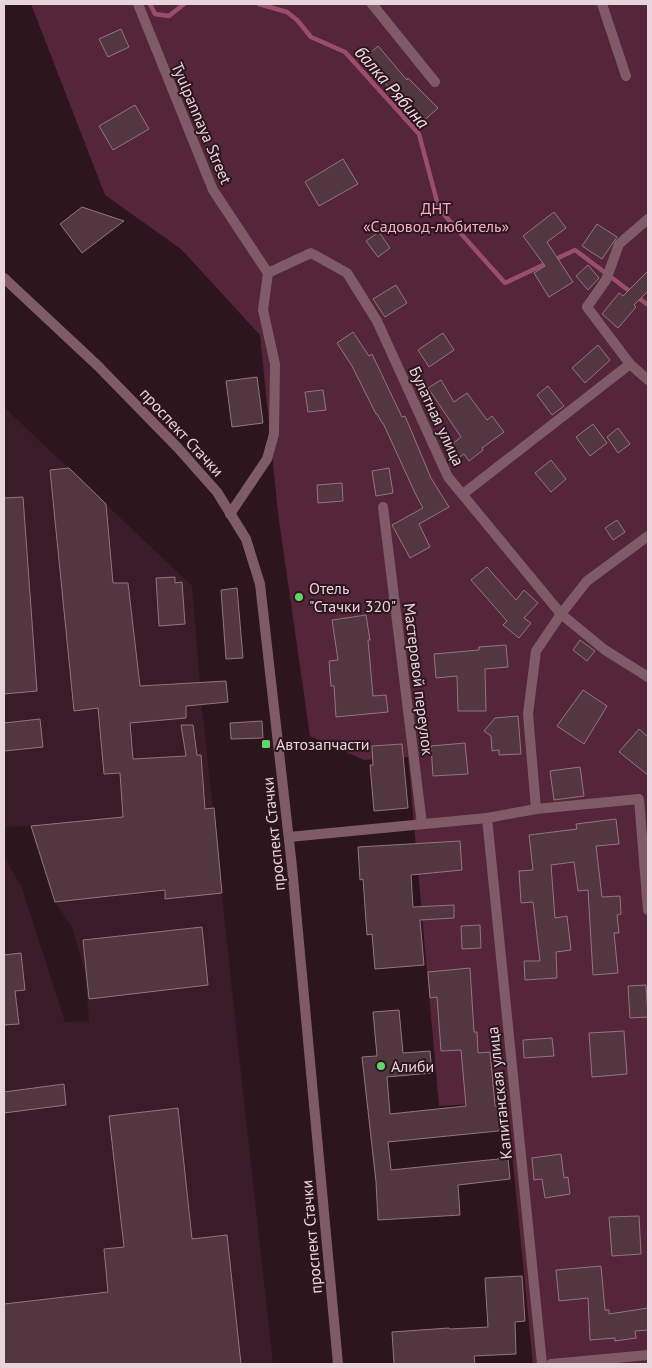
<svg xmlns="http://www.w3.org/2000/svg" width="652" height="1368" viewBox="0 0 652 1368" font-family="'PT Sans',sans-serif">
  <rect width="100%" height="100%" fill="#2d151e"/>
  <path fill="#3a1b28" d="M4,407L192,586L201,697L234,1009L273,1364H4V857L22,888L65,1022L89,1021L85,973L72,927L55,902L31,826L4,827Z"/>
  <path fill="#552539" d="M31,4H648V1364H533L507,1102L439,1106L408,757L364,760L310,736L278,513L260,335L181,249L105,195Z"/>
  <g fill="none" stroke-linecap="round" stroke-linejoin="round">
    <g stroke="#9b4d6d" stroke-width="4.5">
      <path d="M150,4L155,14L169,16L184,4"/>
      <path d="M259,4L287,12L297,20L311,37L345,52L419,134L439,209L505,283L575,250L648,305"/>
    </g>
  </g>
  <g fill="#523741" stroke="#93747f">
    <path d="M121,29L129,47L108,57L99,39Z"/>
    <path d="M378,46L407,80L408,78L438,108L419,125L408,114L409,113L391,96L394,93L363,59Z"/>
    <path d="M135,105L149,129L113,150L99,126Z"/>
    <path d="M343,159L358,184L319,206L305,182Z"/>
    <path d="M82,207L124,221L82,253L60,224Z"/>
    <path d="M554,212L566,228L547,242L573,282L549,297L534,273L545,266L523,236Z"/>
    <path d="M597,224L617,237L602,259L582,246Z"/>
    <path d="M379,232L390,248L378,257L366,241Z"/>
    <path d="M588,265L599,278L588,290L576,276Z"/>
    <path d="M648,271V291L634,305L636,307L618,328L602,314L619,293L623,296Z"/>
    <path d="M396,285L407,303L385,317L373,299Z"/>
    <path d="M353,332L369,356L372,354L402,417L405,416L431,478L449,507L419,524L430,547L410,558L392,525L423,508L415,493L383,423H382L377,414H376L352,366L337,343Z"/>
    <path d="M443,333L454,350L429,367L418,350Z"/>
    <path d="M598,345L610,360L585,383L572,368Z"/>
    <path d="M257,377L263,423L232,427L226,381Z"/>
    <path d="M441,380L454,402L467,393L487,420L492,416L504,432L482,448L483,450L469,461L464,454L455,460L447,448L461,437L428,388Z"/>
    <path d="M548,386L564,406L552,415L537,395Z"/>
    <path d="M323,390L326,410L308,412L305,392Z"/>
    <path d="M593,424L607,443L590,456L576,437Z"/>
    <path d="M618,428L630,444L618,453L607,437Z"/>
    <path d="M551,460L566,479L551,492L535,473Z"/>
    <path d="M69,468L106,504L113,583H128L140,686L226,681L228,702L186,706V718L130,723L133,759L186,756L181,725H193L197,755H201L205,809L214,808L222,893L165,899V890L55,902L31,826L123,817L120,773L104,774L98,708L74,711L50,470Z"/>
    <path d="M389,468L393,493L376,496L372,471Z"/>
    <path d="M342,483L343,501L318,503L317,485Z"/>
    <path d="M23,497L37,691L4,694V498Z"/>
    <path d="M617,520L625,532L613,540L605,528Z"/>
    <path d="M487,567L516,600L524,590L538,603L524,618L531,623L519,638L503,625L507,621L471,580Z"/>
    <path d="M175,577V583L182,582L185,624L159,626L156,578Z"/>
    <path d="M237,588L243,658L226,659L221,590Z"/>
    <path d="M366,615L370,640H368L373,696L386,695L388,712L336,717L334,686H331L329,661L338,660L332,620Z"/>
    <path d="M580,640L595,651L587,661L573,650Z"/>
    <path d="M506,645L508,667L485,669L486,711H458L457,676L436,678L434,654L479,650V647Z"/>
    <path d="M583,690L607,706L584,744L557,726Z"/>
    <path d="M518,716L521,754L499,755V750L492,751L491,736L484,731L495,718Z"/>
    <path d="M40,719L43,747L4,751V723Z"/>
    <path d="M262,721L263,738L231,739L230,723Z"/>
    <path d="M639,729L648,737V775L619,752Z"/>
    <path d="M465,743L468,774L433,776L431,746Z"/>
    <path d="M402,744L408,808L374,811L370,765H373L372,746Z"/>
    <path d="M580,767L584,796L554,800L550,771Z"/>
    <path d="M616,819L619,844L596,846L602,897L620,896L621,914L617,915L619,933H614L618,973L593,975L588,890L578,891L574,862L551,865L555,918L567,916L571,950L556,952L557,978L525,980L524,961H540L533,902L521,903L519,871L533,870L529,835L577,829L576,824Z"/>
    <path d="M460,841L462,870L411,875L413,907L454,905V918L420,920L424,965L375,969L372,934L367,935L363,879L360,880L358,847Z"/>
    <path d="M480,925L481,948L462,949L461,926Z"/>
    <path d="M202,927L208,985L89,999L83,940Z"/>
    <path d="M21,953L25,990L15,991L19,1024L4,1025V955Z"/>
    <path d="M470,968L474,1032H477L478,1053L490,1052L495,1106L506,1105L508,1130L388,1142L391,1170L508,1158L510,1179L458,1185L460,1215L378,1220L376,1182L362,1057L377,1056L373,1012L399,1010L403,1053L430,1051L432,1073L387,1077L390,1114L466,1106L461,1050L441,1051L437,997L430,998L428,972Z"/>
    <path d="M646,985L648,1017L630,1018L628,986Z"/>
    <path d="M624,1031L627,1074L592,1077L589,1033Z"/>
    <path d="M552,1038L554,1056L524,1058L523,1040Z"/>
    <path d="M64,1084L66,1105L4,1113V1092Z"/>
    <path d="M178,1108L192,1239L227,1235L241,1364H4V1304L108,1292L104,1249L124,1247L109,1116Z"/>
    <path d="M561,1154L564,1178L568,1177L570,1194L545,1198L542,1179L534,1180L532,1158Z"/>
    <path d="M639,1216L641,1254L612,1256L609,1217Z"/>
    <path d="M601,1266L605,1310H609V1314L648,1308V1330L635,1331L636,1338L615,1341V1338L590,1340L588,1298L559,1301L556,1270Z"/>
    <path d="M522,1276L525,1321L515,1322L516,1354L474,1356L475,1364H394L392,1332L449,1328L450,1329L488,1327L485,1278Z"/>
  </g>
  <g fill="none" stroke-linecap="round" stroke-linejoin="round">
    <g stroke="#7f5b68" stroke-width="10">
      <path d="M138,4L213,190L268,273"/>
      <path d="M372,4L435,82"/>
      <path d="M602,4L626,76"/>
      <path d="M648,219L619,244L606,280L587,307L630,364L648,380"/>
      <path d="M268,273L311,253L347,273L377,321L448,477L561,614L605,650L648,677"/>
      <path d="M463,494L630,364"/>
      <path d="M383,507L422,824"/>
      <path d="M230,514L267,459L274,434L275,364L263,310L268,273"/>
      <path d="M536,809L528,714L536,651L561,614L587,581L648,536"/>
      <path d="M487,818L542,1364"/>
      <path d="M289,837L487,818L536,809L639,799L648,910"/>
      <path d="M551,1364L648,1355"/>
    </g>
    <path stroke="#7f5b68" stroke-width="10" d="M4,278L98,366L178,448L217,492L246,539L260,584L292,867L338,1364"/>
  </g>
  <g fill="#5fd56b" stroke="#2d151e" stroke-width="2">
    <circle cx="299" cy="597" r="5"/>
    <rect x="261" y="739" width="10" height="10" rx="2.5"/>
    <circle cx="381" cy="1066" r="5"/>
  </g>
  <g text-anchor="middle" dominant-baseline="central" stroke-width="4" stroke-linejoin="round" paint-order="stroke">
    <g font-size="16" fill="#e7d5db" stroke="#2d151e">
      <text transform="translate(202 123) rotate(67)">Tyulpannaya Street</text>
      <text transform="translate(437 416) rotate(65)">Булатная улица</text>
      <text transform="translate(182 432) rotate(47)">проспект Стачки</text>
      <text transform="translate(419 679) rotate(83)">Мастеровой переулок</text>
      <text transform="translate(273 834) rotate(-96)">проспект Стачки</text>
      <text transform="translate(499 1093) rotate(-96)">Капитанская улица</text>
      <text transform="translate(311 1237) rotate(-95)">проспект Стачки</text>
    </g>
    <g font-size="16" fill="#f2afc7" stroke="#2d151e">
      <text x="436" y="208">ДНТ<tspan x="436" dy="18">«Садовод-любитель»</tspan></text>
    </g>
    <g font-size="16" fill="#e7d5db" stroke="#2d151e" text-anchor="start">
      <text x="309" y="588">Отель<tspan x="309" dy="18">"Стачки 320"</tspan></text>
      <text x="276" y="744">Автозапчасти</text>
      <text x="391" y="1066">Алиби</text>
    </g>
    <g font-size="18" font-style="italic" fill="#f2dbe3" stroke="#2d151e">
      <text transform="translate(392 87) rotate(49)">балка Рябина</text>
    </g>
  </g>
  <rect width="652" height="1368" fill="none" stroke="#e7d5db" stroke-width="10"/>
</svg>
